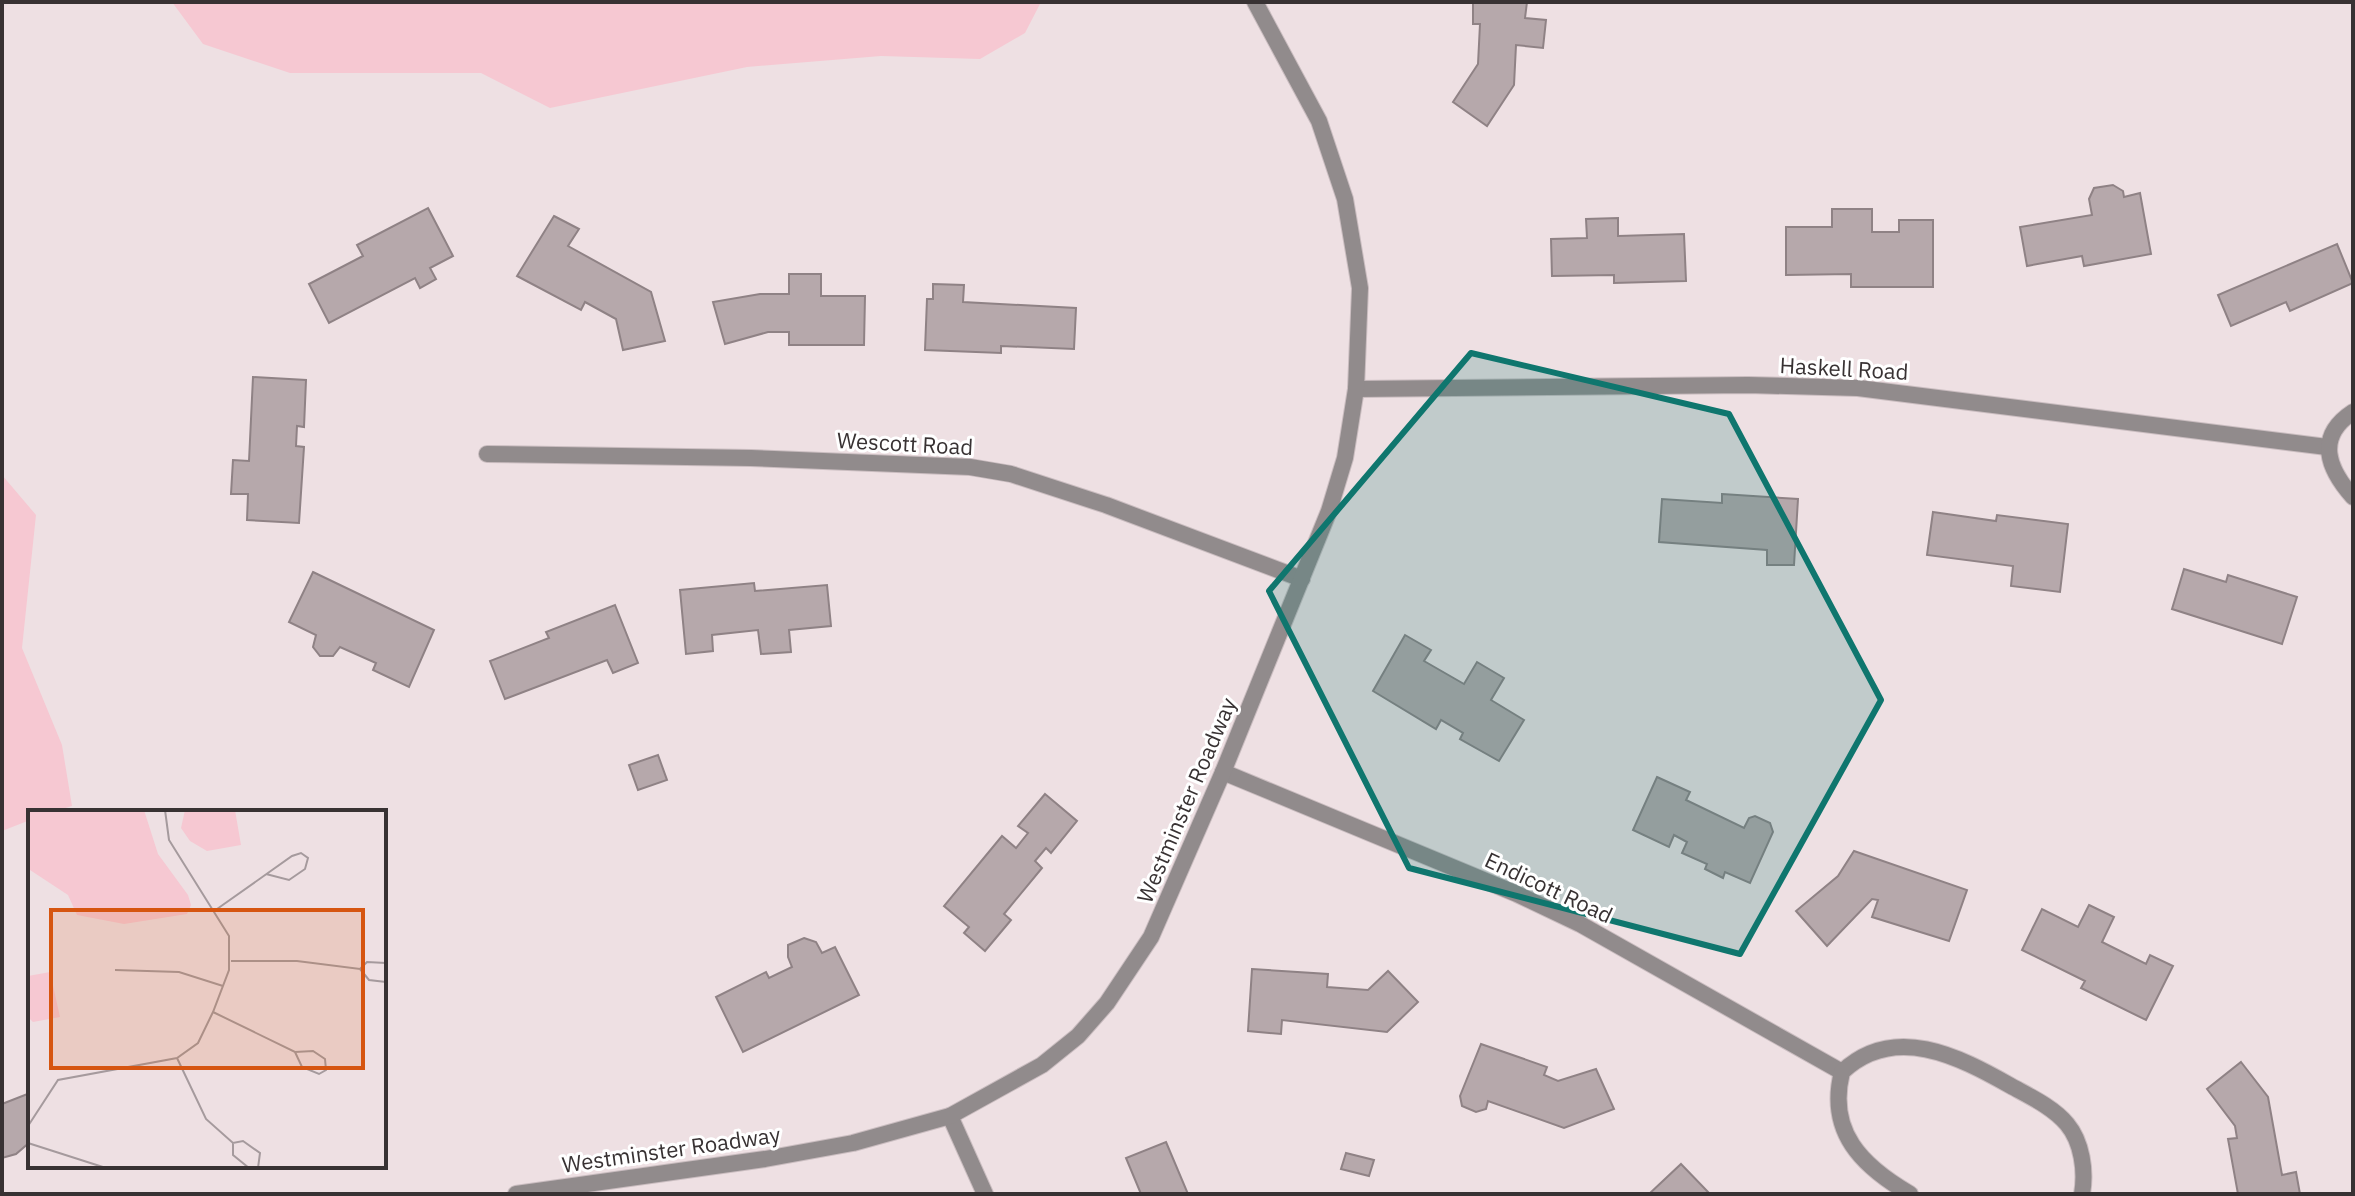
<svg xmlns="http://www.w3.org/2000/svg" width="2355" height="1196" viewBox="0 0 2355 1196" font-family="'IBM Plex Sans',sans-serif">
  <rect width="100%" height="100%" fill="#eee0e3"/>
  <g fill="#f6c8d2">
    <path d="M172,2H1041L1025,33L980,59L881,56L747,67L550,108L481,73H290L203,44Z"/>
    <path d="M2,475L36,515L22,648L62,745L72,806L53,812H30V820L2,831Z"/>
  </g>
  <g fill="#b6a8ab" stroke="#8f8285" stroke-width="2">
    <path d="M1473,2H1527L1525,18L1546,20L1543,48L1516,45L1514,85L1487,126L1453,102L1478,64L1480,24H1473Z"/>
    <path d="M2113,185L2123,191L2124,197L2140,193L2151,254L2084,266L2082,256L2027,266L2020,227L2092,215L2089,199L2094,188Z"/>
    <path d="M428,208L453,256L430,268L436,279L420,288L415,278L329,323L309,284L363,256L357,245Z"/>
    <path d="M1832,209H1872V232H1899V220H1933V287H1851V274L1786,275V227H1832Z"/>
    <path d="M554,216L579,229L568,246L651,292L665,341L623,350L616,319L585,302L581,310L517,276Z"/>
    <path d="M1618,218V236L1684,234L1686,281L1614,283V275L1552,276L1551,239L1587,238L1586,219Z"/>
    <path d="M2337,244L2353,283L2290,311L2286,302L2231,326L2218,295Z"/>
    <path d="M789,274H821V296H865L864,345H789V332H768L725,344L713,302L760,294H789Z"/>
    <path d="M933,284L964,285L963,302L1076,308L1074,349L1001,346V353L925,350L927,299H933Z"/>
    <path d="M253,377L306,380L304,427L297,426L296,446L304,447L299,523L247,520L248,494H231L233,460L249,461Z"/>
    <path d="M1722,494L1798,499L1794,565H1767V550L1659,542L1662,499L1722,503Z"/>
    <path d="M1933,512L1996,521L1997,515L2068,524L2060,592L2011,586L2013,566L1927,555Z"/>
    <path d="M2184,569L2226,582L2228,575L2297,597L2282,644L2172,609Z"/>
    <path d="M313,572L434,630L409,687L373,670L376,663L340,647L333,656H320L313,647L316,635L289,622Z"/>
    <path d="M754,583L755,591L827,585L831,626L789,630L791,652L761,654L758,630L712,635L713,651L686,654L680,590Z"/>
    <path d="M615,605L638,663L613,673L607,660L505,699L490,661L549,638L546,632Z"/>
    <path d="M1405,635L1431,650L1424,661L1464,684L1477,662L1504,678L1491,700L1524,720L1499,761L1460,739L1463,733L1441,720L1436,729L1373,691Z"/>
    <path d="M658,755L667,780L638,790L629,765Z"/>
    <path d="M1657,777L1690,792L1686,800L1744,828L1749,818L1755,816L1770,823L1773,832L1750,883L1725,872L1723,878L1705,869L1707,864L1682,853L1687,842L1674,835L1669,847L1633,830Z"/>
    <path d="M1045,794L1077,821L1051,853L1046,848L1035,861L1042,868L1004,914L1011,920L985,951L964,933L969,927L944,906L1002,836L1016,848L1028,833L1018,826Z"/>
    <path d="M1854,851L1967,890L1949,941L1872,917L1878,900L1872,899L1827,946L1796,911L1838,876Z"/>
    <path d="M2089,905L2114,917L2102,942L2146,964L2150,955L2173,966L2146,1020L2081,988L2085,981L2022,950L2042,909L2078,927Z"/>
    <path d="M804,938L816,942L822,953L835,947L859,995L743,1052L716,997L766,972L769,978L792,967L788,957V945Z"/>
    <path d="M1252,969L1328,974L1327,987L1368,990L1388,971L1418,1002L1387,1032L1282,1020L1281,1034L1248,1031Z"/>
    <path d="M1481,1044L1547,1067L1544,1075L1558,1081L1596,1069L1614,1109L1564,1128L1488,1101L1486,1109L1476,1112L1462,1106L1460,1096Z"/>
    <path d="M2241,1062L2268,1097L2282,1175L2296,1172L2300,1194H2238L2228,1139L2237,1138L2235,1126L2207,1089Z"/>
    <path d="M30,1093V1142L16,1154L2,1158V1104Z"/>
    <path d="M1166,1142L1188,1194H1141L1126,1158Z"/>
    <path d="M1346,1153L1374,1160L1369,1176L1341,1169Z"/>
    <path d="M1681,1164L1710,1194H1649Z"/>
  </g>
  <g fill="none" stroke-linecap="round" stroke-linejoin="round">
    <defs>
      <g id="minor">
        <path d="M1356,389L1748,385L1858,388L2327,447"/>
        <path d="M2353,412C2315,437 2328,469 2353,497"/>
        <path d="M487,454L751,458L970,467L1011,474L1106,505L1302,579"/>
        <path d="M1223,772L1517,894L1580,924L1842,1072"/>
        <path d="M950,1116L985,1194"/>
        <path d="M516,1194L765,1159L853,1143L950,1116L1042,1065L1078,1036L1107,1003L1151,937L1223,772L1329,511L1345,458L1356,389L1360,288L1345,199L1319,121L1255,2"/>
        <path d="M1910,1194C1862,1166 1827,1132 1842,1072C1894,1023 1958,1056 2011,1086C2029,1096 2053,1107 2067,1124C2082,1142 2086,1171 2082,1194"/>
      </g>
    </defs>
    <use href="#minor" stroke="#cabdc0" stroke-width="18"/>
    <use href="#minor" stroke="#918b8c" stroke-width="16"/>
  </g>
  <path fill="#0f766e" fill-opacity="0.2" stroke="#0f766e" stroke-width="6" stroke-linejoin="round" d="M1471,353L1729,414L1881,700L1740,954L1409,868L1269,591Z"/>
  <g text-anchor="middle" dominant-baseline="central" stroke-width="6" stroke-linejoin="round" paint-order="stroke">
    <g font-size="22" fill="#383233" stroke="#fff">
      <text transform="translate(1844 368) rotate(3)">Haskell Road</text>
      <text transform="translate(905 443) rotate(3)">Wescott Road</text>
      <text transform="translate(1186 800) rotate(-67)">Westminster Roadway</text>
      <text transform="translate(1549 887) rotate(25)">Endicott Road</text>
      <text transform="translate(671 1149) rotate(-8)">Westminster Roadway</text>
    </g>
  </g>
  <g transform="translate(28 810)">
    <rect width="358" height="358" fill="#eee0e3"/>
    <path d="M0,0H116L130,44L160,85L163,95L159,104L96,114L49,105L40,85L2,60ZM157,0H207L213,35L179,41L162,31L153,18ZM22,162L32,207L5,212L0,207V166Z" fill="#f6c8d2"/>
    <path fill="none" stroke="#a59a9d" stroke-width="2" d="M189,99L264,46L273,43L280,48L277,59L261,70L238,64M203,151H269L332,159L339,152L358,153M332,159L341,170L358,172M87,160L151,162L195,176M185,202L267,242L285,241L297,249L298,260L291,264L274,257L267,242M149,248L178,309L205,333L215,331L232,343L230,358M0,316L30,270L149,248L170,233L185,202L201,160V126L141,30L137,0M0,333L78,358M205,333V345L221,358"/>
    <path fill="#d65510" fill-opacity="0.15" stroke="#d65510" stroke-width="4" d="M23,100H335V258H23Z"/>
    <rect width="358" height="358" fill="none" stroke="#383233" stroke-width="4"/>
  </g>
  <rect width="2355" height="1196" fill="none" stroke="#383233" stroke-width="8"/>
</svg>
